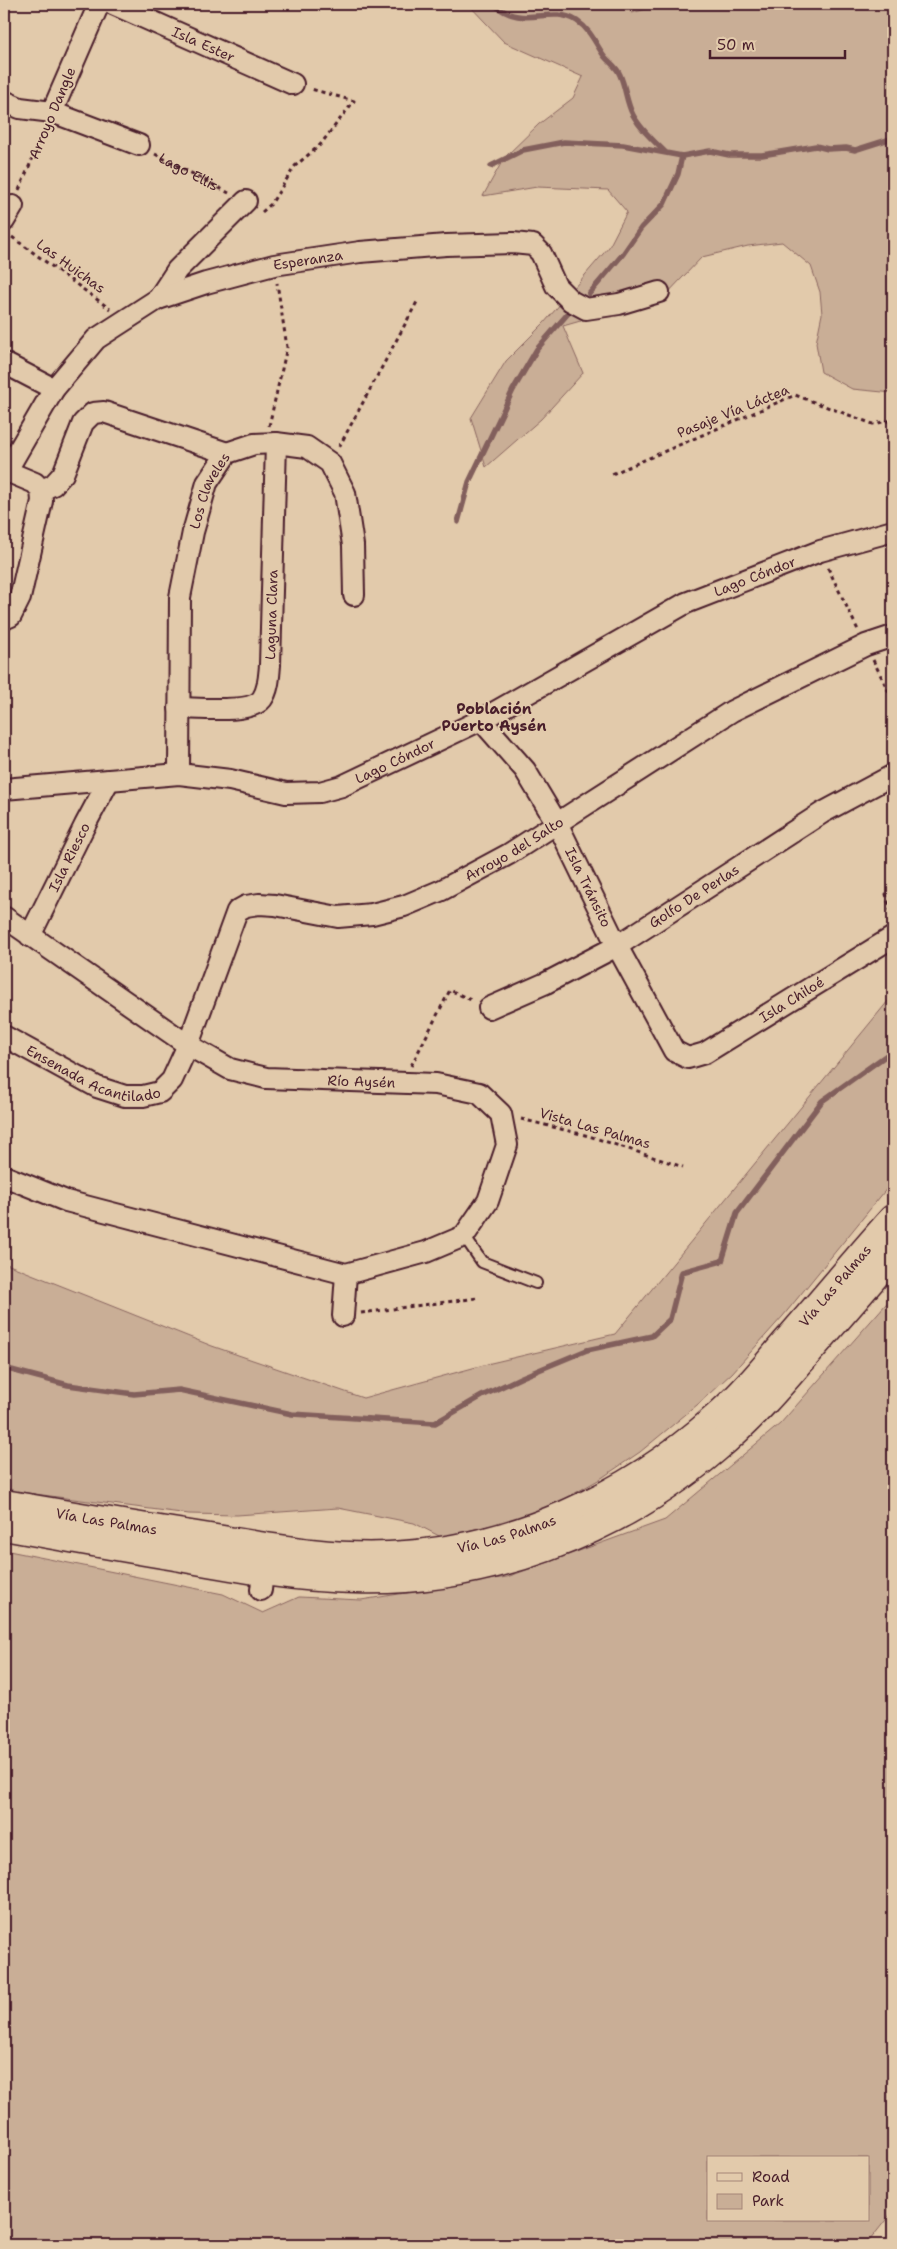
<svg xmlns="http://www.w3.org/2000/svg" width="897" height="2249" viewBox="0 0 897 2249" font-family="'Shantell Sans',sans-serif">
  <rect width="100%" height="100%" fill="#e2caab"/>
  <filter id="ink" filterUnits="userSpaceOnUse"><feTurbulence type="fractalNoise" baseFrequency=".02" numOctaves="2"/><feDisplacementMap in="SourceGraphic" scale="10" xChannelSelector="R" yChannelSelector="G"/><feConvolveMatrix kernelMatrix="1 2 1 2 8 2 1 2 1" color-interpolation-filters="sRGB"/></filter>
  <g filter="url(#ink)">
    <g fill="#c9ae96" stroke="#8a6660" fill-rule="evenodd">
      <path d="M468,4H627L632,13L664,4H893V393L852,389L821,372L816,343L822,314L820,292L811,266L782,242L748,246L702,257L664,297L563,326L583,373L541,419L486,467L471,418L506,361L544,323L609,247L627,212L608,190L537,187L483,196L504,158L539,124L573,98L583,77L504,42Z"/>
      <path d="M893,995V1181L783,1316L732,1373L697,1405L640,1452L600,1479L563,1500L519,1519L441,1537L414,1523L338,1508L237,1515L189,1514L4,1490V1263L212,1346L363,1398L491,1363L615,1334Z"/>
      <path d="M893,1296V2211L866,2245H4V1550L223,1594L263,1613L299,1597L361,1600L507,1577L665,1520L780,1424ZM708,2158H868V2220H708Z"/>
    </g>
    <g fill="none" stroke-linecap="round" stroke-linejoin="round">
      <g stroke="#825f5b" stroke-width="5.5">
        <path d="M494,4C523,31 550,4 577,21C591,30 596,45 605,57C610,63 617,67 620,75C626,88 626,102 633,115C641,130 654,141 665,152"/>
        <path d="M491,166L523,150L564,142L623,145L682,156L710,151L729,155H762L816,146L828,149L846,148L855,150L893,138"/>
        <path d="M589,294L623,254L641,228L664,204L678,174L682,156"/>
        <path d="M458,522L469,482L513,390L537,349L571,310"/>
        <path d="M4,1368L68,1385L134,1394L179,1390L292,1414L435,1423L482,1396L522,1377L587,1350L652,1336L670,1319L682,1272L722,1261L737,1213L822,1101L891,1052L893,1047"/>
      </g>
      <defs>
        <path id="service" d="M464,1236L482,1262L536,1283"/>
        <g id="minor">
          <path id="s2" d="M113,4L293,84"/>
          <path d="M4,101L20,108L52,112L139,145"/>
          <path d="M52,112L99,4"/>
          <path d="M4,221L13,206"/>
          <path d="M158,299L177,270L246,201"/>
          <path d="M4,363L54,389"/>
          <path d="M4,470L35,483L41,490L53,485L63,474L83,423L93,413L104,412L227,453"/>
          <path id="s3" d="M7,470L54,389L96,339L158,299L206,283L274,265L360,252L446,245L513,243L533,245L541,253L556,286L571,301L586,309L619,304L659,292"/>
          <path d="M4,619L11,616L20,598L42,501L41,490"/>
          <path id="s4" d="M179,708C198,708 251,714 262,699C269,689 269,675 270,665L276,443"/>
          <path id="s5" d="M481,720L525,770L558,825L617,946L674,1051L688,1058L705,1053L893,937"/>
          <path id="s6" d="M179,774L180,597L193,532L207,483L227,453L254,444L276,443L307,447L330,463L345,493L353,545L354,595"/>
          <path id="s7" d="M4,789L179,774L230,780L286,793L320,792L342,786L481,720L686,603L820,551L893,531"/>
          <path id="s8" d="M4,917L188,1045L230,1069L266,1078L436,1084L479,1093L501,1114L507,1145L488,1201L464,1236L426,1252L346,1274L66,1201L4,1176"/>
          <path id="s9" d="M30,936L85,825L109,780"/>
          <path id="s10" d="M489,1008L546,983L617,946L822,813L893,775"/>
          <path id="s11" d="M4,1036L97,1087L125,1096H143L160,1092L172,1080L188,1045L237,911L246,906L259,904L275,905L338,917L372,914L404,906L442,890L509,854L732,711L866,645L893,636"/>
          <path d="M343,1316L346,1274"/>
          <path d="M261,1590L263,1572"/>
        </g>
        <g id="trunk">
          <path id="s12" d="M4,1504C74,1516 145,1528 216,1539C273,1548 331,1559 389,1556C510,1551 627,1498 717,1417C741,1396 762,1371 783,1346C820,1304 856,1260 893,1219"/>
          <path d="M4,1526C59,1536 114,1546 169,1555C231,1566 292,1578 355,1579C485,1583 617,1533 715,1449C751,1419 780,1385 810,1350C838,1318 866,1286 893,1254"/>
        </g>
      </defs>
      <use href="#service" stroke="#4a1f2b" stroke-width="14"/>
      <use href="#minor" stroke="#4a1f2b" stroke-width="24"/>
      <use href="#trunk" stroke="#4a1f2b" stroke-width="31"/>
      <g stroke="#4a1f2b" stroke-width="3" stroke-dasharray="4 4" stroke-linecap="butt">
        <path id="s1" d="M155,154L229,193"/>
        <path d="M19,190L45,129"/>
        <path d="M262,212L271,204L295,166L320,145L354,101L311,89"/>
        <path d="M12,237L110,309"/>
        <path d="M269,426L287,347L277,283"/>
        <path d="M339,447L417,302"/>
        <path d="M612,474L795,395L873,424L893,420"/>
        <path d="M828,568L858,630"/>
        <path d="M873,660L893,700"/>
        <path d="M893,920L886,894L893,887"/>
        <path d="M411,1066L450,990L473,1001"/>
        <path d="M521,1119L589,1136L683,1167"/>
        <path d="M361,1313L477,1298"/>
      </g>
      <use href="#service" stroke="#e2caab" stroke-width="10"/>
      <use href="#minor" stroke="#e2caab" stroke-width="20"/>
      <use href="#trunk" stroke="#e2caab" stroke-width="28"/>
    </g>
  </g>
  <g text-anchor="middle" dominant-baseline="central" stroke-width="4" stroke-linejoin="round" paint-order="stroke">
    <g font-size="14" fill="#4a1f2b" stroke="#e2caab">
      <text stroke="none"><textPath href="#s2" startOffset="99">Isla Ester</textPath></text>
      <text transform="translate(52 113) rotate(-67)">Arroyo Dangle</text>
      <text stroke="none"><textPath href="#s1" startOffset="38">Lago Ellis</textPath></text>
      <text stroke="none"><textPath href="#s3" startOffset="388">Esperanza</textPath></text>
      <text transform="translate(71 266) rotate(36)">Las Huichas</text>
      <text transform="translate(733 411) rotate(-22)">Pasaje Vía Láctea</text>
      <text stroke="none"><textPath href="#s6" startOffset="288">Los Claveles</textPath></text>
      <text stroke="none"><textPath href="#s7" startOffset="805">Lago Cóndor</textPath></text>
      <text stroke="none"><textPath href="#s4" startOffset="171">Laguna Clara</textPath></text>
      <text stroke="none"><textPath href="#s7" startOffset="400">Lago Cóndor</textPath></text>
      <text stroke="none"><textPath href="#s11" startOffset="664">Arroyo del Salto</textPath></text>
      <text stroke="none"><textPath href="#s9" startOffset="88">Isla Riesco</textPath></text>
      <text stroke="none"><textPath href="#s5" startOffset="200">Isla Tránsito</textPath></text>
      <text stroke="none"><textPath href="#s10" startOffset="234">Golfo De Perlas</textPath></text>
      <text stroke="none"><textPath href="#s5" startOffset="520">Isla Chiloé</textPath></text>
      <text stroke="none"><textPath href="#s11" startOffset="99">Ensenada Acantilado</textPath></text>
      <text stroke="none"><textPath href="#s8" startOffset="405">Río Aysén</textPath></text>
      <text transform="translate(595 1128) rotate(16)">Vista Las Palmas</text>
      <text stroke="none"><textPath href="#s12" startOffset="929">Vía Las Palmas</textPath></text>
      <text stroke="none"><textPath href="#s12" startOffset="104">Vía Las Palmas</textPath></text>
      <text stroke="none"><textPath href="#s12" startOffset="509">Vía Las Palmas</textPath></text>
    </g>
    <g font-size="15" font-weight="bold" fill="#4a1f2b" stroke="#e2caab">
      <text x="494" y="709">Población<tspan x="494" dy="17">Puerto Aysén</tspan></text>
    </g>
  </g>
  <rect width="897" height="2249" fill="none" stroke="#e2caab" stroke-width="20"/>
  <rect x="10" y="10" width="877" height="2229" fill="none" stroke="#4a1f2b" stroke-width="2" filter="url(#ink)"/>
  <rect x="707" y="2156" width="162" height="65" fill="#e2caab" stroke="#a58678"/>
  <rect x="717" y="2173" width="25" height="8" fill="#e2caab" stroke="#a58678"/>
  <text x="752" y="2182" font-size="15" fill="#4a1f2b">Road</text>
  <rect x="717" y="2194" width="25" height="15" fill="#c9ae96" stroke="#a58678"/>
  <text x="752" y="2206" font-size="15" fill="#4a1f2b">Park</text>
  <path d="M710 50v8h135v-8" fill="none" stroke="#4a1f2b" stroke-width="2.5"/>
  <text x="717" y="50" font-size="15" fill="#4a1f2b" stroke="#e2caab" stroke-width="4" paint-order="stroke">50 m</text>
</svg>
